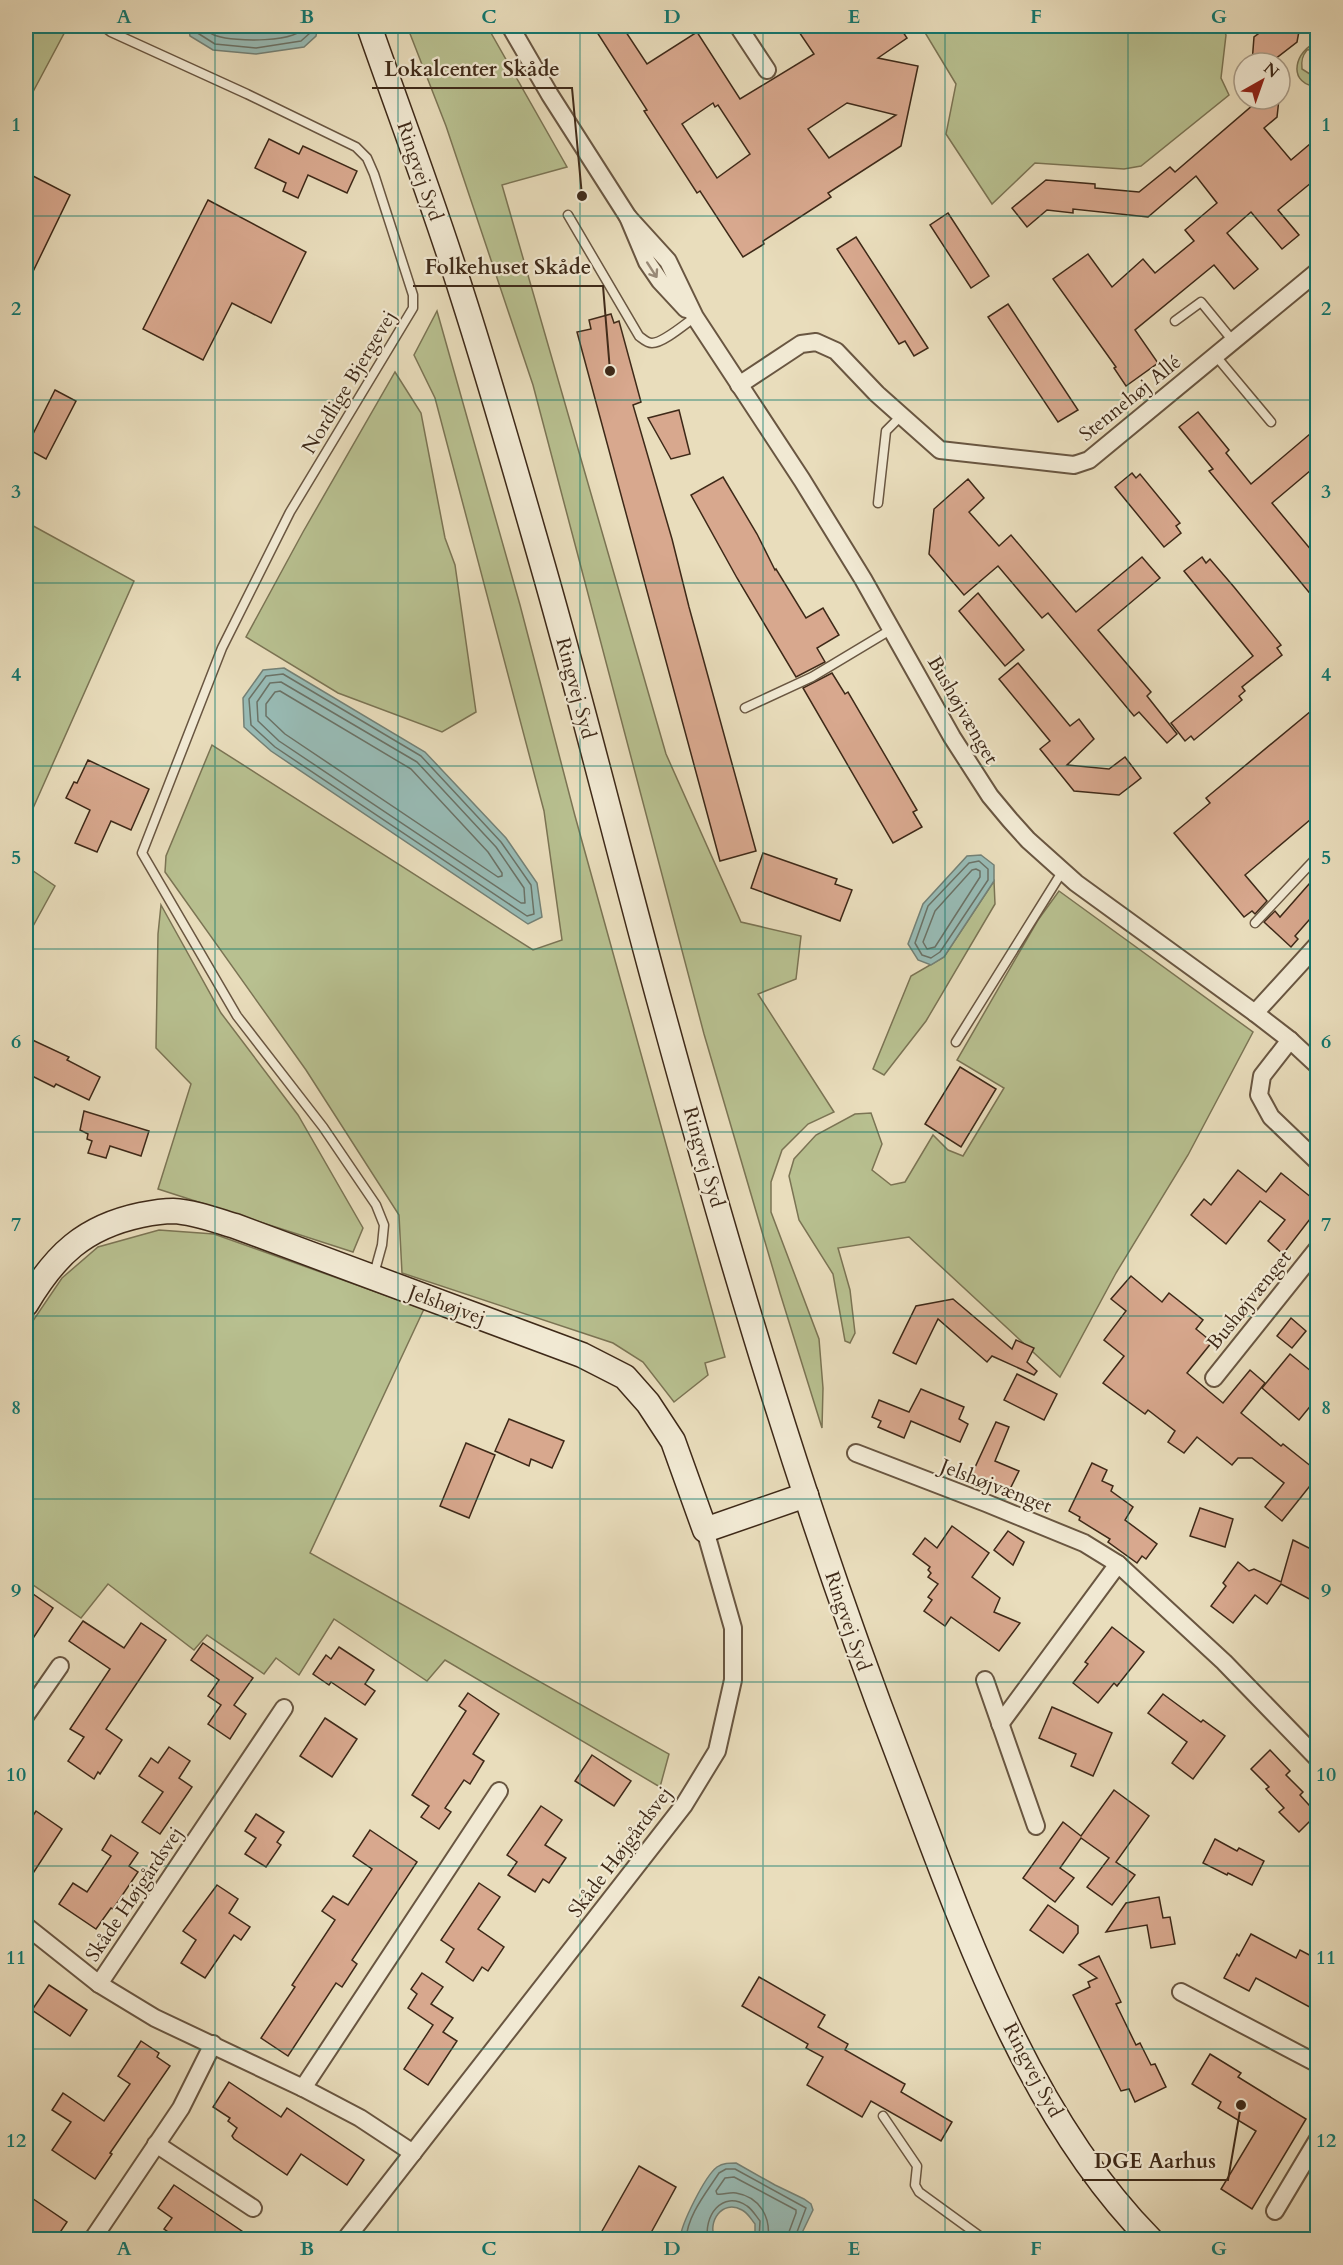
<svg xmlns="http://www.w3.org/2000/svg" width="1343" height="2265" viewBox="0 0 1343 2265" font-family="Cardo,serif">
  <rect width="100%" height="100%" fill="#e9ddbc"/>
  <filter id="stains"><feTurbulence type="fractalNoise" baseFrequency=".00333" numOctaves="4"/><feColorMatrix values="0 0 0 0 .2 0 0 0 0 .09 0 0 0 0 .02 0 0 0 .5 -.17"/></filter>
  <radialGradient id="worn" r=".72"><stop offset=".6" stop-color="#630" stop-opacity="0"/><stop offset="1" stop-color="#630" stop-opacity=".3"/></radialGradient>
  <g fill="#b8c090" stroke="#7b7454" stroke-width="1.5">
    <path d="M26,26H68L26,105Z"/>
    <path d="M407,26H487L567,167L502,185L666,754L741,922L801,936L796,979L758,994L834,1112L808,1124L782,1150L771,1182V1212L819,1339L823,1388L822,1428L780,1293L704,1034L533,385L446,126Z"/>
    <path d="M921,26H1222L1226,35L1221,78L1229,95L1141,166L1124,169L1035,163L992,204L946,134L956,84Z"/>
    <path d="M1316,43V49L1307,50C1302,56 1301,61 1302,69L1313,76V86C1287,81 1296,50 1316,43Z"/>
    <path d="M437,311L520,605L575,816L725,1357L705,1363L708,1375L674,1402L643,1362L613,1343L402,1273L399,1215L306,1070L165,872L166,856L212,745L533,950L562,940L544,811L435,398L414,355Z"/>
    <path d="M395,372L421,413L445,538L455,565L476,712L442,732L338,693L246,637L303,532Z"/>
    <path d="M26,522L134,581L26,824Z"/>
    <path d="M26,866L55,886L26,939Z"/>
    <path d="M994,881L995,904L926,1021L884,1075L873,1069L911,976L944,957Z"/>
    <path d="M1059,891L1253,1032L1188,1155L1116,1273L1060,1377L909,1237L838,1248L850,1290L855,1333L850,1343L845,1341L833,1274L799,1220L789,1176L794,1159L816,1135L855,1114L871,1113L882,1144L872,1170L891,1185L905,1182L933,1135L948,1150L963,1156L1004,1088L957,1060L1038,920Z"/>
    <path d="M161,905L221,1013L298,1115L363,1228L353,1252L158,1189L191,1084L156,1048L158,934Z"/>
    <path d="M159,1230L214,1234L424,1309L310,1553L669,1754L660,1787L445,1660L427,1681L334,1619L299,1675L276,1658L264,1674L207,1635L194,1650L108,1584L81,1618L26,1580V1331L62,1278L98,1247Z"/>
  </g>
  <g fill="#98bbb5" stroke="#748176" stroke-width="1.5">
    <path d="M188,26H318L316,36L304,47L256,54L213,50L190,36Z"/>
    <path d="M284,668L425,752L506,838L537,883L542,917L528,924L271,751L244,727L243,698L263,670Z"/>
    <path d="M981,855L994,865V881L944,957L931,965L918,960L908,944L923,904L967,856Z"/>
    <path d="M736,2163L775,2185L804,2199L811,2204L813,2210L799,2239H752L755,2236V2224C751,2219 748,2213 742,2210C722,2199 707,2222 715,2239H680C681,2224 705,2176 717,2167C723,2163 729,2163 736,2163Z"/>
  </g>
  <g fill="none" stroke-linecap="round" stroke-linejoin="round">
    <g stroke="#6b7266" stroke-width="1.5">
      <path d="M194,26L196,32L215,44L256,48L301,41L310,33L312,26"/>
      <path d="M202,26C205,29 212,35 217,36C234,42 299,43 304,26"/>
      <path d="M216,26L221,28L256,32L294,26"/>
      <path d="M283,674L421,756L501,842L531,885L534,914L527,916L275,747L251,725L249,699L266,676Z"/>
      <path d="M281,682L417,762L496,847L524,888L525,903H521L279,741L258,721L257,702L270,683Z"/>
      <path d="M280,691L411,769L488,852L502,873V876L498,877L285,734L266,716V704L275,692Z"/>
      <path d="M979,861L988,869V880L940,952L931,958L922,955L915,943L928,906L969,863Z"/>
      <path d="M972,870L976,869L980,871V877L935,947L927,949L923,942L935,911Z"/>
      <path d="M686,2240C687,2216 706,2193 719,2173L726,2169H735L806,2208L794,2240"/>
      <path d="M708,2240C703,2217 722,2189 747,2206C752,2209 756,2216 760,2221L759,2240"/>
      <path d="M768,2240C771,2217 760,2197 736,2193C729,2192 723,2195 717,2194L716,2191L725,2178L734,2177L796,2210V2213L786,2240"/>
    </g>
  </g>
  <g fill="#d8a88e" stroke="#3e2918" stroke-width="1.5" fill-rule="evenodd">
    <path d="M593,26H622L647,64L697,32L740,99L814,54L795,26H899L907,38L878,58L918,66L901,146L828,193L831,197L763,241L764,244L743,257L700,191L697,193L644,111L647,110ZM713,103L715,107L718,105L750,154L717,178L682,124ZM847,103L896,115L829,158L808,129Z"/>
    <path d="M1269,26H1300L1297,42L1270,63H1252L1254,37Z"/>
    <path d="M1255,99H1279L1277,117L1264,128L1291,160L1317,138V178L1278,210L1299,235L1282,249L1251,212L1227,233L1258,269L1234,289L1214,265L1135,330L1158,363L1126,386L1114,368L1116,367L1053,279L1088,254L1112,287L1143,259L1155,273L1194,241L1185,230L1217,203L1196,176L1148,217L1073,209V213L1047,210L1027,227L1012,208L1046,180L1095,184V188L1139,192L1170,167L1175,172L1254,104Z"/>
    <path d="M269,139L299,154L303,146L357,171L347,193L308,175L298,198L283,191L286,183L255,168Z"/>
    <path d="M33,176L70,195L26,286V192Z"/>
    <path d="M208,200L306,252L271,323L232,303L203,360L143,329Z"/>
    <path d="M948,213L989,276L971,288L930,225Z"/>
    <path d="M856,237L928,348L914,356L905,341L899,344L837,249Z"/>
    <path d="M1008,304L1078,410L1058,422L988,317Z"/>
    <path d="M611,314L614,323L619,321L641,402L633,405L672,539L689,607L756,851L720,861L577,332L591,329L589,320Z"/>
    <path d="M55,390L76,401L46,459L26,448Z"/>
    <path d="M679,410L690,454L671,459L648,418Z"/>
    <path d="M1198,412L1229,450L1226,453L1251,484L1317,428V465L1272,503L1317,557V602L1209,471L1213,469L1179,427Z"/>
    <path d="M1132,473L1136,478L1140,474L1180,523L1176,526L1181,533L1164,547L1115,487Z"/>
    <path d="M723,477L757,534L775,570L776,569L806,618L823,608L839,635L817,648L825,662L796,677L737,578L691,495Z"/>
    <path d="M968,479L984,498L969,512L999,546L1011,535L1076,612L1142,557L1160,578L1098,630L1151,692L1147,696L1177,734L1167,743L1139,712L1134,716L1048,613L1042,618L998,566L964,595L929,554L934,509Z"/>
    <path d="M1202,557L1206,563L1210,559L1234,587L1281,645L1277,648L1282,655L1242,687L1245,691L1239,696L1242,700L1194,740L1191,736L1185,741L1171,723L1253,656L1184,571Z"/>
    <path d="M978,593L1024,650L1005,666L959,611Z"/>
    <path d="M1018,663L1070,726L1079,719L1094,739L1067,765L1109,769L1125,757L1141,778L1119,795L1074,791L1040,749L1050,741L999,679Z"/>
    <path d="M832,673L845,694L848,692L917,810L913,812L922,827L893,843L803,688Z"/>
    <path d="M1317,706V814L1245,875L1267,901L1255,914L1252,911L1244,917L1174,833L1210,803L1206,798Z"/>
    <path d="M88,760L149,789L131,830L111,821L97,852L75,843L90,810L66,798L74,782L77,783Z"/>
    <path d="M763,853L837,879L835,884L852,890L840,921L751,888Z"/>
    <path d="M1317,875V911L1295,936L1298,939L1291,947L1264,922L1275,911L1280,917Z"/>
    <path d="M26,1037L69,1057L67,1060L100,1077L89,1100L56,1084L54,1087L26,1073Z"/>
    <path d="M960,1067L996,1089L961,1147L925,1124Z"/>
    <path d="M84,1111L149,1131L141,1156L110,1146L106,1158L88,1153L92,1141L87,1139L88,1134L80,1130Z"/>
    <path d="M1238,1170L1266,1192L1281,1173L1317,1202V1210L1283,1254L1268,1241L1285,1220L1260,1201L1226,1244L1191,1215L1204,1199L1211,1205Z"/>
    <path d="M1131,1276L1162,1302L1169,1293L1203,1320L1196,1329L1212,1342L1187,1373L1223,1403L1250,1370L1265,1383L1241,1413L1281,1446L1283,1444L1317,1471V1477L1282,1521L1265,1507L1284,1483L1252,1458H1238L1232,1465L1197,1437L1184,1453L1168,1442L1175,1431L1148,1410L1145,1414L1103,1383L1124,1356L1104,1340L1126,1311L1111,1299Z"/>
    <path d="M953,1299L1012,1349L1016,1340L1034,1348L1027,1362L1037,1371L1034,1375L992,1356L987,1362L938,1319L916,1364L893,1353L916,1306Z"/>
    <path d="M1291,1318L1306,1331L1292,1348L1277,1336Z"/>
    <path d="M1290,1354L1317,1376V1398L1299,1420L1262,1388Z"/>
    <path d="M1017,1374L1057,1394L1044,1420L1004,1400Z"/>
    <path d="M921,1389L964,1407L959,1419L968,1424L960,1442L911,1421L904,1438L878,1427L881,1421L872,1417L879,1400L909,1412Z"/>
    <path d="M509,1419L564,1441L552,1468L531,1459L529,1466L495,1451Z"/>
    <path d="M996,1422L1009,1427L995,1461L1019,1471L1008,1493L971,1476Z"/>
    <path d="M466,1443L495,1455L469,1518L440,1506Z"/>
    <path d="M1092,1463L1107,1470L1102,1481L1113,1486L1111,1491L1133,1507L1125,1520L1157,1544L1146,1559L1142,1556L1137,1563L1108,1542L1110,1539L1079,1520L1080,1517L1069,1511Z"/>
    <path d="M1200,1508L1233,1519L1225,1547L1190,1536Z"/>
    <path d="M952,1526L989,1553L972,1577L1000,1598L994,1612L1020,1623L999,1651L951,1617L945,1626L924,1611L932,1600L928,1597L938,1584L928,1577L931,1573L928,1570L930,1567L913,1554L925,1538L937,1548Z"/>
    <path d="M1008,1531L1024,1542L1013,1565L994,1550Z"/>
    <path d="M1293,1540L1317,1552V1603L1281,1584L1267,1604L1255,1595L1233,1623L1211,1606L1226,1586L1223,1583L1238,1562L1249,1571L1254,1569L1281,1582Z"/>
    <path d="M26,1589L53,1608L26,1649Z"/>
    <path d="M83,1621L124,1648L141,1623L166,1640L106,1729L122,1740L100,1774L98,1772L94,1779L68,1761L84,1737L70,1729L110,1669L69,1641Z"/>
    <path d="M1112,1627L1144,1652L1117,1686L1114,1683L1098,1703L1073,1683L1088,1664L1085,1662Z"/>
    <path d="M203,1643L253,1678L234,1705L246,1714L230,1739L208,1724L221,1705L208,1696L219,1680L191,1660Z"/>
    <path d="M339,1647L374,1670L365,1684L375,1691L365,1705L331,1682L329,1685L313,1674L326,1655L331,1659Z"/>
    <path d="M468,1693L499,1714L473,1754L484,1761L470,1784L464,1780L445,1808L451,1812L439,1829L421,1817L429,1806L412,1795L466,1711L459,1706Z"/>
    <path d="M1163,1694L1201,1722L1203,1720L1225,1736L1193,1779L1172,1763L1187,1742L1148,1713Z"/>
    <path d="M1052,1707L1112,1733L1093,1776L1071,1766L1076,1754L1039,1738Z"/>
    <path d="M325,1718L357,1739L332,1777L300,1756Z"/>
    <path d="M169,1747L190,1761L179,1778L192,1787L160,1834L142,1822L163,1792L139,1776L151,1758L158,1763Z"/>
    <path d="M1270,1750L1290,1771L1286,1775L1303,1792L1300,1795L1317,1814L1299,1832L1279,1812L1284,1808L1266,1789L1269,1787L1251,1769Z"/>
    <path d="M592,1755L631,1781L614,1806L575,1781Z"/>
    <path d="M1114,1790L1149,1816L1116,1862L1135,1875L1112,1905L1087,1887L1109,1858L1081,1838L1060,1868L1074,1878L1055,1902L1023,1878L1063,1822L1081,1836Z"/>
    <path d="M541,1806L562,1820L545,1845L566,1858L549,1883L543,1879L535,1892L508,1875L517,1862L507,1855Z"/>
    <path d="M36,1811L62,1829L26,1884V1826Z"/>
    <path d="M256,1814L284,1832L277,1842L281,1845L266,1867L245,1854L256,1838L245,1831Z"/>
    <path d="M370,1830L417,1862L352,1960L357,1964L342,1987L336,1983L288,2056L261,2038L295,1987L292,1985L335,1920L322,1911L333,1896L348,1905L372,1869L353,1856Z"/>
    <path d="M111,1835L138,1853L129,1866L138,1872L113,1909L111,1908L96,1929L59,1904L73,1883L87,1892L111,1856L102,1850Z"/>
    <path d="M1215,1839L1237,1851L1239,1848L1264,1861L1252,1885L1228,1873L1227,1875L1203,1863Z"/>
    <path d="M479,1883L500,1897L478,1929L504,1947L488,1971L482,1967L473,1981L446,1962L454,1949L441,1940Z"/>
    <path d="M217,1885L238,1899L229,1913L250,1927L241,1940L234,1935L205,1978L181,1963L196,1940L183,1931Z"/>
    <path d="M1159,1897L1163,1918L1170,1917L1175,1944L1151,1948L1147,1925L1106,1932L1126,1903Z"/>
    <path d="M1048,1905L1078,1926V1933L1063,1953L1030,1930Z"/>
    <path d="M1251,1934L1296,1958L1300,1950L1317,1959V2011L1256,1978L1249,1991L1224,1978L1237,1954L1239,1956Z"/>
    <path d="M1099,1956L1121,2002L1116,2004L1136,2045L1140,2043L1151,2065L1155,2064L1166,2087L1135,2102L1129,2089L1121,2091L1073,1995L1090,1987L1088,1982L1097,1978L1079,1965Z"/>
    <path d="M422,1973L443,1987L431,2004L453,2018L443,2032L457,2041L428,2085L404,2069L433,2025L408,2008L417,1994L411,1989Z"/>
    <path d="M759,1977L825,2015L818,2027L848,2044L845,2050L903,2083L905,2084L901,2092L952,2122L941,2141L871,2101L862,2117L807,2085L823,2057L806,2048L808,2044L742,2006Z"/>
    <path d="M49,1985L87,2010L70,2036L32,2010Z"/>
    <path d="M141,2041L159,2053L157,2057L170,2066L110,2153L112,2154L95,2179L52,2150L71,2122L52,2110L63,2093L104,2121L130,2084L118,2076Z"/>
    <path d="M1210,2054L1241,2073L1238,2077L1306,2119L1252,2209L1221,2189L1256,2131L1218,2108L1221,2102L1192,2084Z"/>
    <path d="M229,2082L281,2117L287,2108L364,2160L347,2185L301,2154L287,2175L234,2139L232,2136L237,2128L228,2121L230,2118L213,2107Z"/>
    <path d="M639,2166L676,2187L647,2240H597Z"/>
    <path d="M174,2185L255,2240H180L164,2229L172,2218L158,2208Z"/>
    <path d="M26,2194L67,2222L55,2240H26Z"/>
  </g>
  <g fill="none" stroke-linecap="round" stroke-linejoin="round">
    <defs>
      <g id="lane">
        <path d="M103,26L111,32L247,94L356,147L367,158L374,174L413,295V308L290,512L222,648L142,853L237,1016L323,1127L376,1205L384,1225L382,1245L374,1274"/>
        <path d="M568,215L639,336C643,339 647,343 652,343C663,343 685,324 695,317"/>
        <path d="M1175,321L1201,302L1233,341"/>
        <path d="M1215,355L1271,422"/>
        <path d="M878,503L886,431L901,416"/>
        <path d="M745,708L812,677L892,629"/>
        <path d="M1255,923L1318,856"/>
        <path d="M956,1042L1062,872"/>
        <path d="M883,2116L917,2166L915,2185L919,2192L985,2240"/>
      </g>
      <g id="street">
        <path d="M510,26L550,95L628,217L647,262L660,281L686,309"/>
        <path d="M738,26L767,70"/>
        <path d="M628,217L668,261L695,317L802,480L863,579L952,737L990,796L1010,820L1028,840L1076,883L1255,1013L1290,1040L1318,1066"/>
        <path d="M739,385L801,344L816,342L836,351L877,394L940,450L1074,465L1089,460L1318,271"/>
        <path d="M1255,1013L1318,944"/>
        <path d="M1290,1040L1262,1076L1259,1095L1271,1117L1318,1162"/>
        <path d="M1214,1378L1318,1248"/>
        <path d="M856,1453L986,1503L1084,1543L1118,1564L1224,1662L1318,1759"/>
        <path d="M985,1680L1036,1826"/>
        <path d="M26,1715L60,1666"/>
        <path d="M1000,1724L1118,1564"/>
        <path d="M26,1926L99,1984L155,2018L303,2088L360,2118L413,2153"/>
        <path d="M99,1984L284,1708"/>
        <path d="M1181,1992L1318,2064"/>
        <path d="M303,2088L499,1791"/>
        <path d="M156,2144L253,2208"/>
        <path d="M1275,2211L1318,2139"/>
        <path d="M92,2240L181,2108L213,2044"/>
        <path d="M345,2240L684,1805L717,1751L733,1680V1628L705,1530"/>
      </g>
      <g id="secondary">
        <path d="M369,26C400,115 434,204 462,294C490,381 515,469 540,556C584,708 621,862 663,1014C732,1266 806,1516 900,1760C962,1923 1026,2114 1151,2240"/>
        <path d="M26,1304C55,1255 84,1227 141,1215C151,1213 163,1211 173,1211C194,1212 215,1220 235,1226L582,1355L625,1377L648,1403L673,1441L705,1530L806,1495"/>
      </g>
    </defs>
    <use href="#lane" stroke="#695641" stroke-width="11"/>
    <use href="#street" stroke="#695641" stroke-width="20"/>
    <use href="#secondary" stroke="#3e2918" stroke-width="27"/>
    <use href="#lane" stroke="#f1e9d3" stroke-width="8"/>
    <use href="#street" stroke="#f1e9d3" stroke-width="16"/>
    <use href="#secondary" stroke="#f1e9d3" stroke-width="24"/>
  </g>
  <defs><path id="oneway-shaft" d="M-6 0H5M1.5-3L5.5 0L1.5 3" fill="none" stroke-width="1.6" stroke-linecap="round" stroke-linejoin="round" transform="scale(1.5)"/></defs>
  <use stroke="#988976" href="#oneway-shaft" transform="translate(652 270) rotate(57)"/>
  <path fill="none" stroke="#0f766e" stroke-width="1.5" stroke-opacity="0.55" d="M215,26V2240M398,26V2240M580,26V2240M763,26V2240M945,26V2240M1128,26V2240M26,216H1318M26,400H1318M26,583H1318M26,766H1318M26,949H1318M26,1132H1318M26,1316H1318M26,1499H1318M26,1682H1318M26,1866H1318M26,2049H1318"/>
  <g text-anchor="middle" dominant-baseline="central" stroke-width="4.5" stroke-linejoin="round" paint-order="stroke">
    <g font-size="20" fill="#3e2918" stroke="#f1e9d3">
      <text transform="translate(420 171) rotate(71)">Ringvej Syd</text>
      <text transform="translate(349 382) rotate(-59)">Nordlige Bjergevej</text>
      <text transform="translate(1130 398) rotate(-39)">Stennehøj Allé</text>
      <text transform="translate(576 688) rotate(75)">Ringvej Syd</text>
      <text transform="translate(963 710) rotate(60)">Bushøjvænget</text>
      <text transform="translate(704 1157) rotate(74)">Ringvej Syd</text>
      <text transform="translate(1249 1300) rotate(-51)">Bushøjvænget</text>
      <text transform="translate(447 1305) rotate(20)">Jelshøjvej</text>
      <text transform="translate(996 1486) rotate(21)">Jelshøjvænget</text>
      <text transform="translate(848 1621) rotate(71)">Ringvej Syd</text>
      <text transform="translate(620 1852) rotate(-53)">Skåde Højgårdsvej</text>
      <text transform="translate(134 1894) rotate(-56)">Skåde Højgårdsvej</text>
      <text transform="translate(1033 2070) rotate(62)">Ringvej Syd</text>
    </g>
  </g>
  <path fill="none" stroke="#3e2918" stroke-width="2" d="M582 196L572 88H372M610 371L603 286H413M1241 2105L1228 2180H1082"/>
  <g fill="#3e2918" stroke="#f1e9d3" stroke-width="2">
    <circle cx="582" cy="196" r="6"/>
    <circle cx="610" cy="371" r="6"/>
    <circle cx="1241" cy="2105" r="6"/>
  </g>
  <g font-size="21" text-anchor="middle" font-weight="bold" fill="#3e2918" stroke="#f1e9d3" stroke-width="4.5" stroke-linejoin="round" paint-order="stroke">
    <text x="472" y="76">Lokalcenter Skåde</text>
    <text x="508" y="274">Folkehuset Skåde</text>
    <text x="1155" y="2168">DGE Aarhus</text>
  </g>
  <rect width="1343" height="2265" fill="none" stroke="#e9ddbc" stroke-width="66"/>
  <g transform="translate(1262 81) rotate(40)"><circle r="28" fill="#f1e9d3" stroke="#a99c88" stroke-width="1.5"/>
  <path d="M0-4.5L10 22L0 15L-10 22Z" fill="#8f2418"/>
  <text y="-9" font-size="16" font-weight="bold" text-anchor="middle" fill="#3e2918">N</text>
  </g>
  <rect x="33" y="33" width="1277" height="2199" fill="none" stroke="#0f766e" stroke-width="2"/>
  <g font-size="20" text-anchor="middle" font-weight="bold" fill="#0f766e">
    <text x="124" y="23">A</text>
    <text x="307" y="23">B</text>
    <text x="489" y="23">C</text>
    <text x="672" y="23">D</text>
    <text x="854" y="23">E</text>
    <text x="1036" y="23">F</text>
    <text x="1219" y="23">G</text>
    <text x="16" y="131">1</text>
    <text x="1326" y="131">1</text>
    <text x="16" y="315">2</text>
    <text x="1326" y="315">2</text>
    <text x="16" y="498">3</text>
    <text x="1326" y="498">3</text>
    <text x="16" y="681">4</text>
    <text x="1326" y="681">4</text>
    <text x="16" y="864">5</text>
    <text x="1326" y="864">5</text>
    <text x="16" y="1048">6</text>
    <text x="1326" y="1048">6</text>
    <text x="16" y="1231">7</text>
    <text x="1326" y="1231">7</text>
    <text x="16" y="1414">8</text>
    <text x="1326" y="1414">8</text>
    <text x="16" y="1597">9</text>
    <text x="1326" y="1597">9</text>
    <text x="16" y="1781">10</text>
    <text x="1326" y="1781">10</text>
    <text x="16" y="1964">11</text>
    <text x="1326" y="1964">11</text>
    <text x="16" y="2147">12</text>
    <text x="1326" y="2147">12</text>
    <text x="124" y="2255">A</text>
    <text x="307" y="2255">B</text>
    <text x="489" y="2255">C</text>
    <text x="672" y="2255">D</text>
    <text x="854" y="2255">E</text>
    <text x="1036" y="2255">F</text>
    <text x="1219" y="2255">G</text>
  </g>
  <rect width="100%" height="100%" filter="url(#stains)"/>
  <rect width="100%" height="100%" fill="url(#worn)"/>
</svg>
